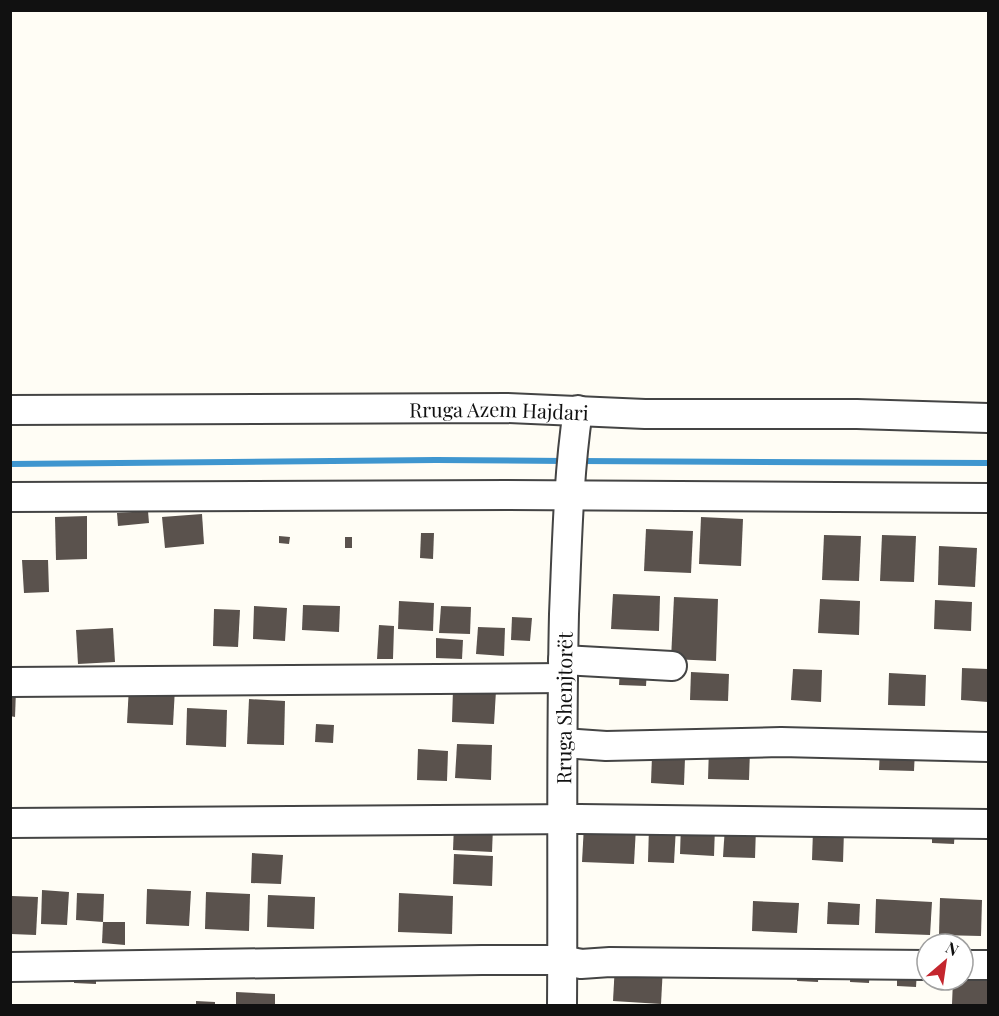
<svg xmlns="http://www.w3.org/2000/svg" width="999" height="1016" viewBox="0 0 999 1016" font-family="'Playfair Display',serif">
  <rect width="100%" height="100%" fill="#fffdf5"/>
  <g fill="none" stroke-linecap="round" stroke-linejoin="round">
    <g stroke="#3f96cf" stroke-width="6">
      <path d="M578,461L988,463"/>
      <path d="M10,464L436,460L565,461"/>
    </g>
  </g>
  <g fill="#5a524d">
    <path d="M148,511L149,523L118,526L117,513Z"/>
    <path d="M202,514L204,544L165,548L162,517Z"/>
    <path d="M87,516V559L56,560L55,517Z"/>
    <path d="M701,517L743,519L741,566L699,564Z"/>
    <path d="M646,529L693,531L691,573L644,571Z"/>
    <path d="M421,533H434L433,559L420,558Z"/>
    <path d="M824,535L861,536L859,581L822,580Z"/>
    <path d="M882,535L916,536L914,582L880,581Z"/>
    <path d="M279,536L290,537L289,544L279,543Z"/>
    <rect x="345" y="537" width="7" height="11"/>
    <path d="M939,546L977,548L975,587L938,585Z"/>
    <path d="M22,560H48L49,592L24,593Z"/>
    <path d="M613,594L660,596L659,631L611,629Z"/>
    <path d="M674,597L718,599L716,661L671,659Z"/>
    <path d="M820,599L860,601L859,635L818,633Z"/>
    <path d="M935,600L972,602L971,631L934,629Z"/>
    <path d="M399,601L434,603L433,631L398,629Z"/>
    <path d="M303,605L340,606L339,632L302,630Z"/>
    <path d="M254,606L287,608L285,641L253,639Z"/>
    <path d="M441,606L471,607L470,634L439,633Z"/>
    <path d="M214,609L240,610L238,647L213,646Z"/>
    <path d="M512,617L532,618L530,641L511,640Z"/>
    <path d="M379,625L394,626L393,659H377Z"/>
    <path d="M478,627L505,628L504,656L476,654Z"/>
    <path d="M113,628L115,662L78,664L76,630Z"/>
    <path d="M436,638L463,640L462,659L436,658Z"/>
    <path d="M620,668L647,669L646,686L619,685Z"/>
    <path d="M962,668L988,669V702L961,700Z"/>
    <path d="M793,669L822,670L821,702L791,700Z"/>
    <path d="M691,672L729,674L728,701L690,700Z"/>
    <path d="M889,673L926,675L925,706L888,705Z"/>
    <path d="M129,686L175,688L173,725L127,723Z"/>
    <path d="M453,689L496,691L494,724L452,722Z"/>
    <path d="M10,690H16L15,717L10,716Z"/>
    <path d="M249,699L285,701L284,745L247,744Z"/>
    <path d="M187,708L227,710L226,747L186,745Z"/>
    <path d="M316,724L334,725L333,743L315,742Z"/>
    <path d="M457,744L492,745L491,780L455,778Z"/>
    <path d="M709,748L750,750L749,780L708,779Z"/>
    <path d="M880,748L915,750L914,771L879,770Z"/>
    <path d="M418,749L448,751L447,781L417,780Z"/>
    <path d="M652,756L685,758L684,785L651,783Z"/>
    <path d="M681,824L715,826L714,856L680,854Z"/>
    <path d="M454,825L493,827L492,852L453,850Z"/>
    <path d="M584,825L636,827L634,864L582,862Z"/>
    <path d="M649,826L676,827L674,863L648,862Z"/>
    <path d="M725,826L756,827L755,858L723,857Z"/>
    <path d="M932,827L955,828L954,844L932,843Z"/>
    <path d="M813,830L844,831L843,862L812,860Z"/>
    <path d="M252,853L283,855L281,884L251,883Z"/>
    <path d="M454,854L493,856L492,886L453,884Z"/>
    <path d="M147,889L191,891L189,926L146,924Z"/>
    <path d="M42,890L69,892L67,925L41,924Z"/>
    <path d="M206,892L250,894L249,931L205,929Z"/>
    <path d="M77,893L104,894L103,922L76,920Z"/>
    <path d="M399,893L453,896L452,934L398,932Z"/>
    <path d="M268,895L315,897L314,929L267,927Z"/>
    <path d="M12,896L38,897L36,935L11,934Z"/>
    <path d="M940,898L982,900L981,936L939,935Z"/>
    <path d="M876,899L932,902L930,935L875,933Z"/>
    <path d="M753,901L799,903L797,933L752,931Z"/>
    <path d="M828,902L860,904L859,925L827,924Z"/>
    <path d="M103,922H125V945L102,943Z"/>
    <path d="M615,964L663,966L661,1004L613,1001Z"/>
    <path d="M798,968H819L818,982L797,981Z"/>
    <path d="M74,969L96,970V984L74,983Z"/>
    <path d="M851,969L870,970L869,983L850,982Z"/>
    <path d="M963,969L988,970V1006L952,1004L953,980H963Z"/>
    <path d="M897,970L917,971L916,987L897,986Z"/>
    <path d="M236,992L275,994V1006H236Z"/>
    <path d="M196,1001L215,1002V1006H196Z"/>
  </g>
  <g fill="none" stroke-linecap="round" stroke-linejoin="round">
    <defs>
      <g id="minor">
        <path id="s1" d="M10,410L507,408L645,414H857L988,418"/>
        <path d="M10,497L507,495L988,498"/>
        <path d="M563,660L672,666"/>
        <path d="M10,682L563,678"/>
        <path d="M563,743L606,746L781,742L988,747"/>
        <path d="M10,823L580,819L988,824"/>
        <path d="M963,965H988"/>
        <path d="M10,967L482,960H562L581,964L610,962L927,965"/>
        <path id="s2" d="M562,1006C563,875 561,745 564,614C567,546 568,478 578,410"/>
      </g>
    </defs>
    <use href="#minor" stroke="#444" stroke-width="32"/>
    <use href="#minor" stroke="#fff" stroke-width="28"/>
  </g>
  <g text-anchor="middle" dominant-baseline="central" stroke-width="6" stroke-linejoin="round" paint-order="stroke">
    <g font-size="20" fill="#111" stroke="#fff">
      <text stroke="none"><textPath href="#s1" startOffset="489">Rruga Azem Hajdari</textPath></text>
      <text stroke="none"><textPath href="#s2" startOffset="298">Rruga Shenjtorët</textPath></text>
    </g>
  </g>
  <rect width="999" height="1016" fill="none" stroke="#111111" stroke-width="24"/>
  <g transform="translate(945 962) rotate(29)"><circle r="28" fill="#ffffff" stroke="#a0a0a0" stroke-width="1.5"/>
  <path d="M0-4.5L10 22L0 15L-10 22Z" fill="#c4262e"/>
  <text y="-9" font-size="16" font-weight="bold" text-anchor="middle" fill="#111111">N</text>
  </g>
</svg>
